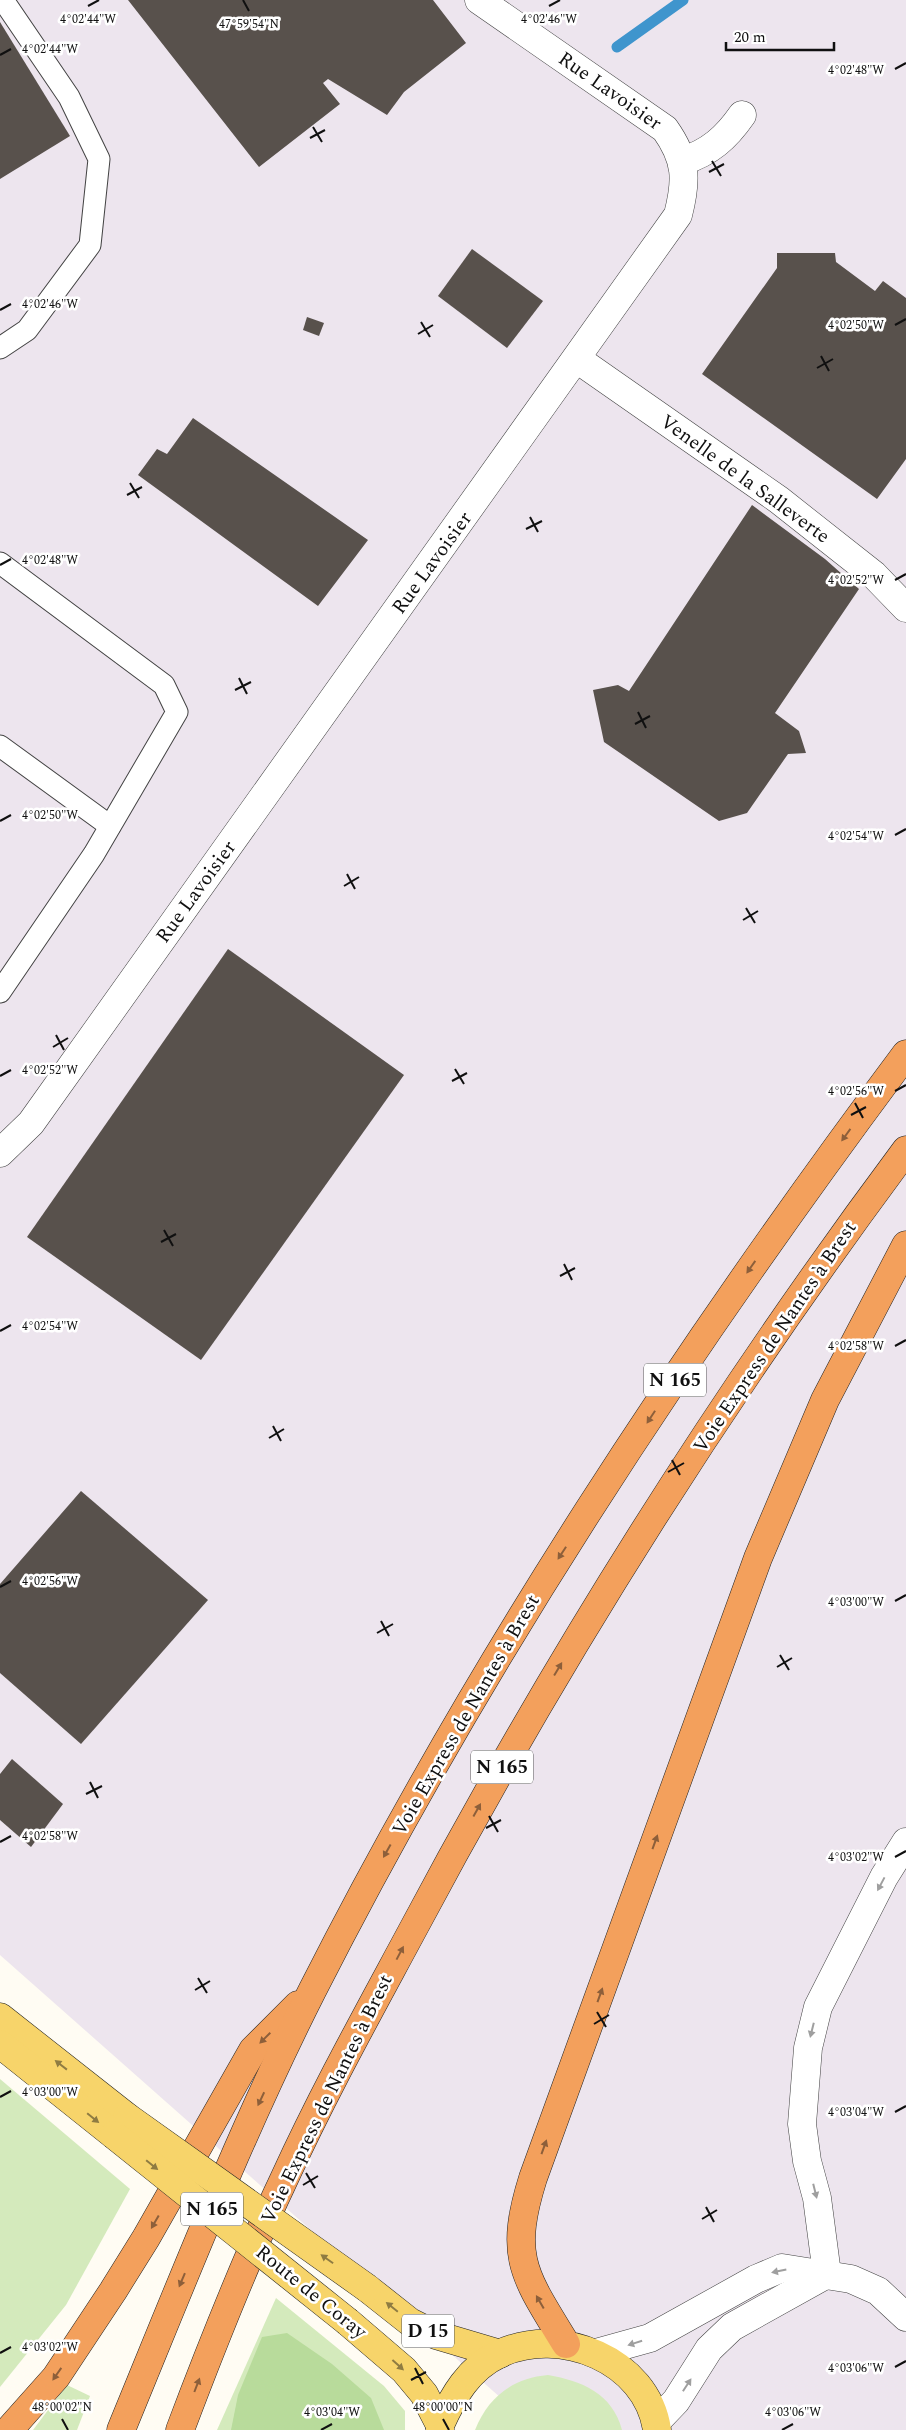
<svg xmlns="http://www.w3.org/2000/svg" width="906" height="2430" viewBox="0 0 906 2430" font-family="Spectral,serif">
  <rect width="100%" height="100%" fill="#fffcf3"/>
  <path fill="#ede5ee" d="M0,0H906V2430H537L0,1955Z"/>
  <g fill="#d4eabc">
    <path d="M0,2079L130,2189L66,2305L0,2387Z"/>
    <path d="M276,2298L384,2386L405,2411V2430H217Z"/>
    <path d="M548,2375C582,2381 612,2393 622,2430H475C488,2397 513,2378 548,2375Z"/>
    <path d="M67,2385L90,2396L77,2430H33Z"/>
  </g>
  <path fill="#b8db9b" d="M287,2333L332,2364L371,2398L384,2430H231L238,2395L262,2337Z"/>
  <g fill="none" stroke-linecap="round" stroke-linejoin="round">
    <path stroke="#3f95cd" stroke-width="11" d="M617,47L683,0"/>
  </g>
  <g fill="#58514c">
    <path d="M128,0H433L466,43L404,92L387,115L328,79L323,83L340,104L259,167Z"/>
    <path d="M0,22L70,136L0,179Z"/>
    <path d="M472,249L543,301L507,348L438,296Z"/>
    <path d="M777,253H835L836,262L875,291L883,281L906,298V459L877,499L702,374L777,268Z"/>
    <path d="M307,317L324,323L319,336L303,330Z"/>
    <path d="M193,418L368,540L318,606L138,475L157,449L167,454Z"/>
    <path d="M752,505L825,559L859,589L775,713L799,731L806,753L788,754L747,813L719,821L604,742L593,690L618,685L629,691Z"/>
    <path d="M228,949L404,1075L201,1360L27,1237Z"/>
    <path d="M81,1491L208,1600L81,1744L0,1673V1584Z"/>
    <path d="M12,1759L63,1804L31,1847L0,1820V1774Z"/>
  </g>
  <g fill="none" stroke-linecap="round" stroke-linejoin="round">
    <defs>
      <g id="lane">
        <path d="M0,348L27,330L90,245L99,159L69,97L3,0"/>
        <path d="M0,563L164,685L177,712L94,854L0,992"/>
        <path d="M0,746L110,826"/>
      </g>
      <g id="street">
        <path d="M683,161C710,152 726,138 742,115"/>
        <path d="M577,359L779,500L874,575L906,608"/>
        <path d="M0,1153L31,1123L678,215C687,180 687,160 665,129L479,0"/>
        <path d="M827,2274L817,2198L807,2161L802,2124L808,2048L818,2007L884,1877L906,1842"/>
        <path d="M596,2353L650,2338L756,2279L782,2268L851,2279L878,2291L906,2317"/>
        <path d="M656,2422L676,2401L709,2349L732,2327L827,2274"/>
      </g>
      <g id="primary">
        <path d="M0,2017L127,2117"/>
        <path d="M0,2044L114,2135"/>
        <path d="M367,2288L410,2322L436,2335L500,2354"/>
        <path d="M348,2322L404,2370L424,2394L440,2425"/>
        <path d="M440,2430V2425C453,2396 469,2368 499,2354C560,2325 647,2360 657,2430"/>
      </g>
      <g id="highway">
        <path d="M566,2344C524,2275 508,2258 533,2178L758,1558L825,1400L906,1245"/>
        <path d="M9,2430L56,2377L113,2291L146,2238L253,2050L298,2005"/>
        <path d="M121,2430C182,2282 240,2133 312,1991C480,1660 685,1350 906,1054"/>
        <path d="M180,2430C212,2345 246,2259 285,2177C323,2094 368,2013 411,1933C556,1660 721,1398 906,1150"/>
      </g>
    </defs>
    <use href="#lane" stroke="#434343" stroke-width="23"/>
    <use href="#street" stroke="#434343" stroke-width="29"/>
    <use href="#primary" stroke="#212121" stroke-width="29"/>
    <use href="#highway" stroke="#212121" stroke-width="29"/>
    <use href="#lane" stroke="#fff" stroke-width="21"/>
    <use href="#street" stroke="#fff" stroke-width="28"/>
    <use href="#primary" stroke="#f7d46a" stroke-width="28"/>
    <use href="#highway" stroke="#f3a05c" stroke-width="28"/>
    <defs>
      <g id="primary-bridge">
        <path d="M127,2117L367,2288"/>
        <path d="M114,2135L348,2322"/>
      </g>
    </defs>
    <use href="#primary-bridge" stroke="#212121" stroke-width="29" stroke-linecap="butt"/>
    <use href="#primary-bridge" stroke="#f7d46a" stroke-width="28"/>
  </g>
  <defs><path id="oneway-solid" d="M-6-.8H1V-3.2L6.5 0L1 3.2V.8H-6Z" transform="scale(1.25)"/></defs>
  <g fill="#8d5f3a">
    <use href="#oneway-solid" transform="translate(846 1135) rotate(126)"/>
    <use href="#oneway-solid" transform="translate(751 1267) rotate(125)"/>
    <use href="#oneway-solid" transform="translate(651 1417) rotate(123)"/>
    <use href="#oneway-solid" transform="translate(562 1553) rotate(123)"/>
    <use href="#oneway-solid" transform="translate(558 1669) rotate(-59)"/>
    <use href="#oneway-solid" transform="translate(477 1810) rotate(-61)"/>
    <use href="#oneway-solid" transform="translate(655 1842) rotate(-70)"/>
    <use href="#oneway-solid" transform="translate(387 1851) rotate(119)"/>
    <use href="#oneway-solid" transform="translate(400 1953) rotate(-62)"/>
    <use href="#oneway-solid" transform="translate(600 1995) rotate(-70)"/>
    <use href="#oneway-solid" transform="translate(265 2038) rotate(135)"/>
    <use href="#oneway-solid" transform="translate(261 2099) rotate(115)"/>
    <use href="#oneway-solid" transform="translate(544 2147) rotate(-70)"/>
    <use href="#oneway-solid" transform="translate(155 2222) rotate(120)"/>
    <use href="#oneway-solid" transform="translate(182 2280) rotate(113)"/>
    <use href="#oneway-solid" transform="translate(540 2302) rotate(-120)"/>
    <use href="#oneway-solid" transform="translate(57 2374) rotate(125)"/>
    <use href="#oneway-solid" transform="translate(197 2385) rotate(-69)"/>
  </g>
  <g fill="#9f9f9f">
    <use href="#oneway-solid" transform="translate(881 1884) rotate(118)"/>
    <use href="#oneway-solid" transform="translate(812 2030) rotate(104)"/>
    <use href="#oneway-solid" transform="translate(815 2191) rotate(76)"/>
    <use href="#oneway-solid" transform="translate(779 2271) rotate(168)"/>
    <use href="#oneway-solid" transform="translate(635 2343) rotate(162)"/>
    <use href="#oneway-solid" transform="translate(687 2385) rotate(-57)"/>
  </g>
  <g fill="#8f7c42">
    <use href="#oneway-solid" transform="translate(61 2065) rotate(-142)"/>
    <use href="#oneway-solid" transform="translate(93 2118) rotate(39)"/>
    <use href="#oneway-solid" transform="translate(152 2165) rotate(39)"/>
    <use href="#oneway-solid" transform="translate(327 2259) rotate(-145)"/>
    <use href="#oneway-solid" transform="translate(392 2307) rotate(-141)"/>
    <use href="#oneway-solid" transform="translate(398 2365) rotate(42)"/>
  </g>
  <path fill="none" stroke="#101010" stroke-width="2" d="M243,0L249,11M88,6L99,0M549,6L560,0M0,55L11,49M895,69L906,63M313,127L322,142M310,138L325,130M712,161L721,176M709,172L724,164M0,310L11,304M421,322L430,337M895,325L906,319M418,334L433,325M821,356L829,371M817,368L833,359M130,483L139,498M127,495L142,487M530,517L538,532M526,529L542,521M0,565L11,559M895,580L906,574M239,678L247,694M235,690L251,682M638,712L646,728M635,724L650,716M0,821L11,815M895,835L906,829M347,874L355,889M344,886L359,877M746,908L755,923M743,920L758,911M56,1035L64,1050M53,1047L68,1038M455,1069L464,1084M0,1076L11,1070M452,1081L467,1073M895,1091L906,1085M855,1103L863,1118M851,1115L866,1107M164,1230L173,1246M161,1242L176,1234M564,1264L572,1280M560,1276L575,1268M0,1331L11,1325M895,1346L906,1340M273,1426L281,1441M269,1438L284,1429M672,1460L680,1475M668,1472L684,1463M0,1587L11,1581M895,1601L906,1595M381,1621L389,1636M377,1633L393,1624M780,1655L789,1670M777,1667L792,1658M90,1782L98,1798M86,1794L102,1786M489,1816L498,1832M486,1828L501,1820M0,1842L11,1836M895,1857L906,1851M198,1978L207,1993M195,1990L210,1981M597,2012L606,2027M594,2024L609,2015M0,2097L11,2091M895,2112L906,2106M306,2173L315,2188M303,2185L318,2176M706,2207L714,2222M702,2219L717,2210M0,2353L11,2347M895,2367L906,2361M415,2368L423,2384M411,2380L426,2372M62,2419L68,2430M443,2419L449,2430M321,2430L332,2424M782,2430L793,2424"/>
  <g text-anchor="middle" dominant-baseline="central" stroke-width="5" stroke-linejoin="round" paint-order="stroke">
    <g fill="#fff" stroke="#585858" stroke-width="1">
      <rect x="644" y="1363.5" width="62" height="33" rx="4"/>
      <rect x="471" y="1750.5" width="62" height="33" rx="4"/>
      <rect x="181" y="2192.5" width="62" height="33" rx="4"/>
      <rect x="402" y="2314.5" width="52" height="33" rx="4"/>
    </g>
    <g font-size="19" font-weight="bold" fill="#101010">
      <text x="675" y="1380">N 165</text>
      <text x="502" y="1767">N 165</text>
      <text x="212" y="2209">N 165</text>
      <text x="428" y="2331">D 15</text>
    </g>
    <g font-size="20" fill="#101010" stroke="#fff">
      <text transform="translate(610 91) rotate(35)">Rue Lavoisier</text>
      <text transform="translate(745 479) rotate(36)">Venelle de la Salleverte</text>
      <text transform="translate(432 563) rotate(-54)">Rue Lavoisier</text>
      <text transform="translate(196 892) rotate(-54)">Rue Lavoisier</text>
      <text transform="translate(775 1337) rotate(-56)">Voie Express de Nantes à Brest</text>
      <text transform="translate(466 1715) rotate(-60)">Voie Express de Nantes à Brest</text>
      <text transform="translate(327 2099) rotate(-64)">Voie Express de Nantes à Brest</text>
      <text transform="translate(311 2292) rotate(39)">Route de Coray</text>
    </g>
  </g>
  <g font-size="12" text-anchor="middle" fill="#101010" stroke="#fff" stroke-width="5" stroke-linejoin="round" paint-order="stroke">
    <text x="549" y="23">4°02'46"W</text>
    <text x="88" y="23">4°02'44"W</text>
    <text x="249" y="28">47°59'54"N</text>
    <text x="50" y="53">4°02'44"W</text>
    <text x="856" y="74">4°02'48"W</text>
    <text x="50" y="308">4°02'46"W</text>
    <text x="856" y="329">4°02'50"W</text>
    <text x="50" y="564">4°02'48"W</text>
    <text x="856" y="584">4°02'52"W</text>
    <text x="50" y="819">4°02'50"W</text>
    <text x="856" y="840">4°02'54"W</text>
    <text x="50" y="1074">4°02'52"W</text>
    <text x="856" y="1095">4°02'56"W</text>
    <text x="50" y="1330">4°02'54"W</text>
    <text x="856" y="1350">4°02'58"W</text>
    <text x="50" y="1585">4°02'56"W</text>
    <text x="856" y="1606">4°03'00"W</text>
    <text x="50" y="1840">4°02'58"W</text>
    <text x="856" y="1861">4°03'02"W</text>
    <text x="50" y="2096">4°03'00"W</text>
    <text x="856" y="2116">4°03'04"W</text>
    <text x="50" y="2351">4°03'02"W</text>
    <text x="856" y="2372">4°03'06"W</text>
    <text x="62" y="2411">48°00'02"N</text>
    <text x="443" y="2411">48°00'00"N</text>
    <text x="332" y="2416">4°03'04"W</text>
    <text x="793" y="2416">4°03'06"W</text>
  </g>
  <path d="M726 42v8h108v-8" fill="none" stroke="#101010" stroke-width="2.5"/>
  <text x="734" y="42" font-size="15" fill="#101010" stroke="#ffffff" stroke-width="4" paint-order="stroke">20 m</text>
</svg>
